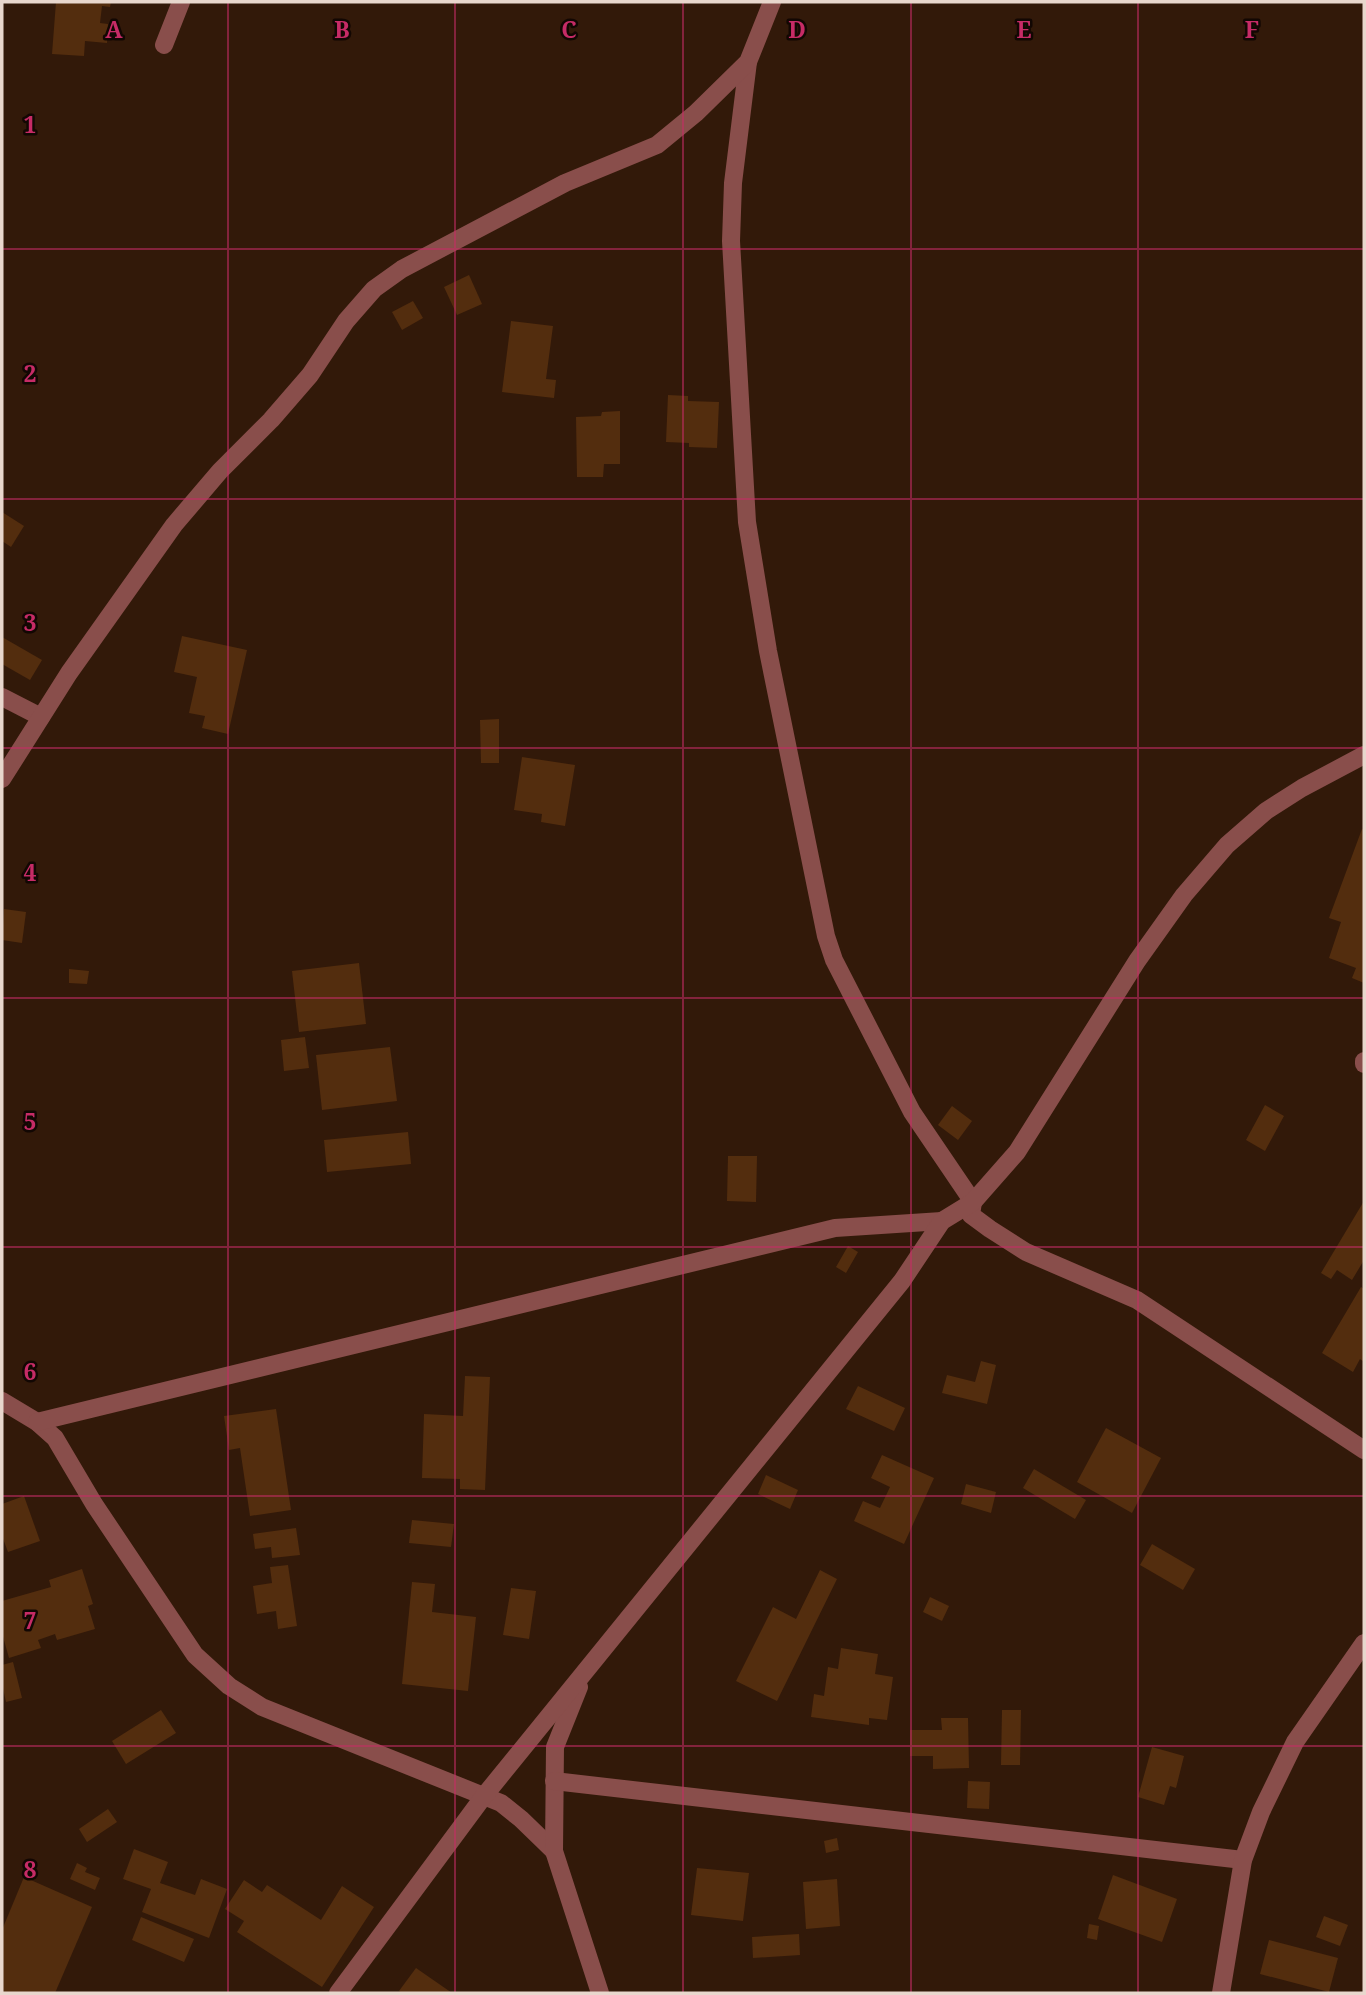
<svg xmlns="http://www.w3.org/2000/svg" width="1366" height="1995" viewBox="0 0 1366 1995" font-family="'Noto Serif',serif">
  <rect width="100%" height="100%" fill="#321909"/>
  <g fill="#532d0e">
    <path d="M56,2H111L110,7L102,6L100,23L108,24L107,43L85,41L84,56L52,54Z"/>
    <path d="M469,275L482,304L457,315L444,287Z"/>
    <path d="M413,301L423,318L402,330L392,312Z"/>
    <path d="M511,321L553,326L546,379L556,380L554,398L502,392Z"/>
    <path d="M668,395L688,396V401L719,402L717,448L689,447V443L666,442Z"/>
    <path d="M620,411V464H604L603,477H577L576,417L601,416L602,412Z"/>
    <path d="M2,512L24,526L11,547L2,541Z"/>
    <path d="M182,636L247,650L228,734L202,728L205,716L189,713L197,677L174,672Z"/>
    <path d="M2,637L42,660L30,680L2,664Z"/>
    <path d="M499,719V763H481L480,720Z"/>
    <path d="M522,757L575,765L565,826L541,822L542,814L514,810Z"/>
    <path d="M1362,829L1364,830V983L1352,978L1356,968L1329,958L1341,922L1329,918Z"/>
    <path d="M4,909L26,912L22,943L2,940Z"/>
    <path d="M359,963L366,1024L299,1032L292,971Z"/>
    <path d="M69,969L89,971L87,984L69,983Z"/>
    <path d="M305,1037L309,1068L284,1071L281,1040Z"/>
    <path d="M390,1047L397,1101L322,1110L316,1055Z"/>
    <path d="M1265,1105L1284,1116L1265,1151L1246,1140Z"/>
    <path d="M952,1106L972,1121L958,1140L938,1125Z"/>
    <path d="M408,1132L411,1164L327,1172L324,1140Z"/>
    <path d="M728,1156H757L756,1202L727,1201Z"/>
    <path d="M1364,1201V1260L1352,1280L1337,1270L1331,1279L1321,1273Z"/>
    <path d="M848,1246L858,1252L846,1273L836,1267Z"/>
    <path d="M1361,1287L1364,1289V1362L1360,1359L1353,1372L1322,1353Z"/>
    <path d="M981,1361L996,1365L987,1404L942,1393L947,1375L975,1382Z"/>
    <path d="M465,1376L490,1377L485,1490L460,1489V1479L422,1478L424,1414L463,1416Z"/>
    <path d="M858,1386L905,1408L894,1431L846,1409Z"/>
    <path d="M276,1409L291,1510L250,1516L240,1448L229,1450L224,1416Z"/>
    <path d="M1106,1428L1161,1458L1132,1513L1077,1482Z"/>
    <path d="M882,1455L934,1478L904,1544L854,1521L863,1501L880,1508L890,1487L871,1478Z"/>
    <path d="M1034,1469L1086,1500L1075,1519L1023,1488Z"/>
    <path d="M766,1475L798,1490L790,1509L758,1494Z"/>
    <path d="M966,1484L996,1492L991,1513L961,1504Z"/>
    <path d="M24,1496L40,1541L8,1552L2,1536V1504Z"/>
    <path d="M412,1520L454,1524L451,1547L409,1543Z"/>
    <path d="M296,1528L300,1555L272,1558L271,1547L255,1549L253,1534Z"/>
    <path d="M1152,1544L1195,1569L1183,1590L1140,1565Z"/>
    <path d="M288,1565L297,1626L278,1629L276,1611L257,1614L253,1586L272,1583L270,1567Z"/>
    <path d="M82,1569L93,1604L88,1606L95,1629L57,1640L55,1634L38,1640L41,1648L9,1658L2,1633V1601L51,1587L49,1580Z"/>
    <path d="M820,1570L837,1579L777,1701L736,1681L773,1607L796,1619Z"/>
    <path d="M412,1582L435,1584L432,1612L476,1617L468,1691L402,1684Z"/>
    <path d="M511,1588L536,1591L529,1639L503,1635Z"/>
    <path d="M930,1597L949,1606L942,1621L923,1612Z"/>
    <path d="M841,1648L878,1654L875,1674L893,1677L887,1720L869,1718V1725L811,1717L814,1694L824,1696L828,1667L838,1669Z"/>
    <path d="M13,1662L22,1698L6,1702L2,1684V1665Z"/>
    <path d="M161,1710L176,1733L126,1764L112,1741Z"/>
    <path d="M1002,1710H1021L1020,1765H1001Z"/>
    <path d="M941,1718H968L969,1768L933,1769V1756H910V1730H942Z"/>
    <path d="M1152,1747L1184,1756L1176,1788L1170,1786L1164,1805L1138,1797Z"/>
    <path d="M968,1781L990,1782L989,1809L967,1808Z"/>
    <path d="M108,1809L117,1822L87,1842L79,1829Z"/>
    <path d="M837,1838L839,1850L826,1853L824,1841Z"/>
    <path d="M134,1849L168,1862L160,1883L195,1895L201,1879L227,1889L209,1938L142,1912L151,1889L123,1879Z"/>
    <path d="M77,1863L87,1868L85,1872L100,1878L95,1890L70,1879Z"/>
    <path d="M697,1868L749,1873L743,1921L691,1915Z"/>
    <path d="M1113,1875L1177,1899L1162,1942L1098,1919Z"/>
    <path d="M24,1877L92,1907L55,1993H2V1930Z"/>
    <path d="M837,1879L840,1926L806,1929L803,1882Z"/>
    <path d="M244,1880L262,1892L267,1885L321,1920L342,1886L374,1907L322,1987L237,1932L244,1921L225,1909Z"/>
    <path d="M1324,1916L1348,1925L1340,1946L1316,1937Z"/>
    <path d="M141,1917L194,1939L184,1962L132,1940Z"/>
    <path d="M1089,1924L1099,1926L1097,1940L1087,1938Z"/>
    <path d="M799,1934L800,1955L753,1958L752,1937Z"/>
    <path d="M1269,1940L1338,1958L1329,1992L1260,1974Z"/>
    <path d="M416,1968L452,1993H402L399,1991Z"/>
  </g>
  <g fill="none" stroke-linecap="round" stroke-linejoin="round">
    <g stroke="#894e4b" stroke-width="18">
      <path d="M164,45L181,2"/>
      <path d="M748,62L733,183L731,241L747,522L768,651L826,936L834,960L912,1112L973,1202L971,1215L990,1229L1026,1252L1137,1300L1364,1450"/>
      <path d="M2,697L41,717"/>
      <path d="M2,779L69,673L174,525L220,471L271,420L310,375L346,321L374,289L402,269L565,183L657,145L696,113L748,62L772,2"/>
      <path d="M1364,1061V1064"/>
      <path d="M2,1401L37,1422L55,1438L94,1504L195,1655L229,1686L262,1707L501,1803L521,1819L554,1851"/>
      <path d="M37,1422L835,1228L942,1221"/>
      <path d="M579,1687L555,1747L554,1851L600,1993"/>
      <path d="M554,1781L1243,1860"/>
      <path d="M338,1993L484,1796L902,1281L942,1221L973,1202L1017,1152L1137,961L1184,895L1227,845L1266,811L1302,788L1364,755"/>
      <path d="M1221,1993L1243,1860L1261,1812L1295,1742L1364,1643"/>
    </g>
  </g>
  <path fill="none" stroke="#c62b66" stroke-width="2" stroke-opacity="0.55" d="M228,2V1993M455,2V1993M683,2V1993M911,2V1993M1138,2V1993M2,249H1364M2,499H1364M2,748H1364M2,998H1364M2,1247H1364M2,1496H1364M2,1746H1364"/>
  <g font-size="23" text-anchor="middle" font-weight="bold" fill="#c62b66" stroke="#120703" stroke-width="5" stroke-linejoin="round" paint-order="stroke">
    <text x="114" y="38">A</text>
    <text x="342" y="38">B</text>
    <text x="569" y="38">C</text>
    <text x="797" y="38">D</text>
    <text x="1024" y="38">E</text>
    <text x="1252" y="38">F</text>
    <text x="30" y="133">1</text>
    <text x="30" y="382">2</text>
    <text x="30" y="631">3</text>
    <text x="30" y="881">4</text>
    <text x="30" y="1130">5</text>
    <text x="30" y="1380">6</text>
    <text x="30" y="1629">7</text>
    <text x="30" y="1878">8</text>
  </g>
  <rect width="1366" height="1995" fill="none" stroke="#e8d7cd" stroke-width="7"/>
</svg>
